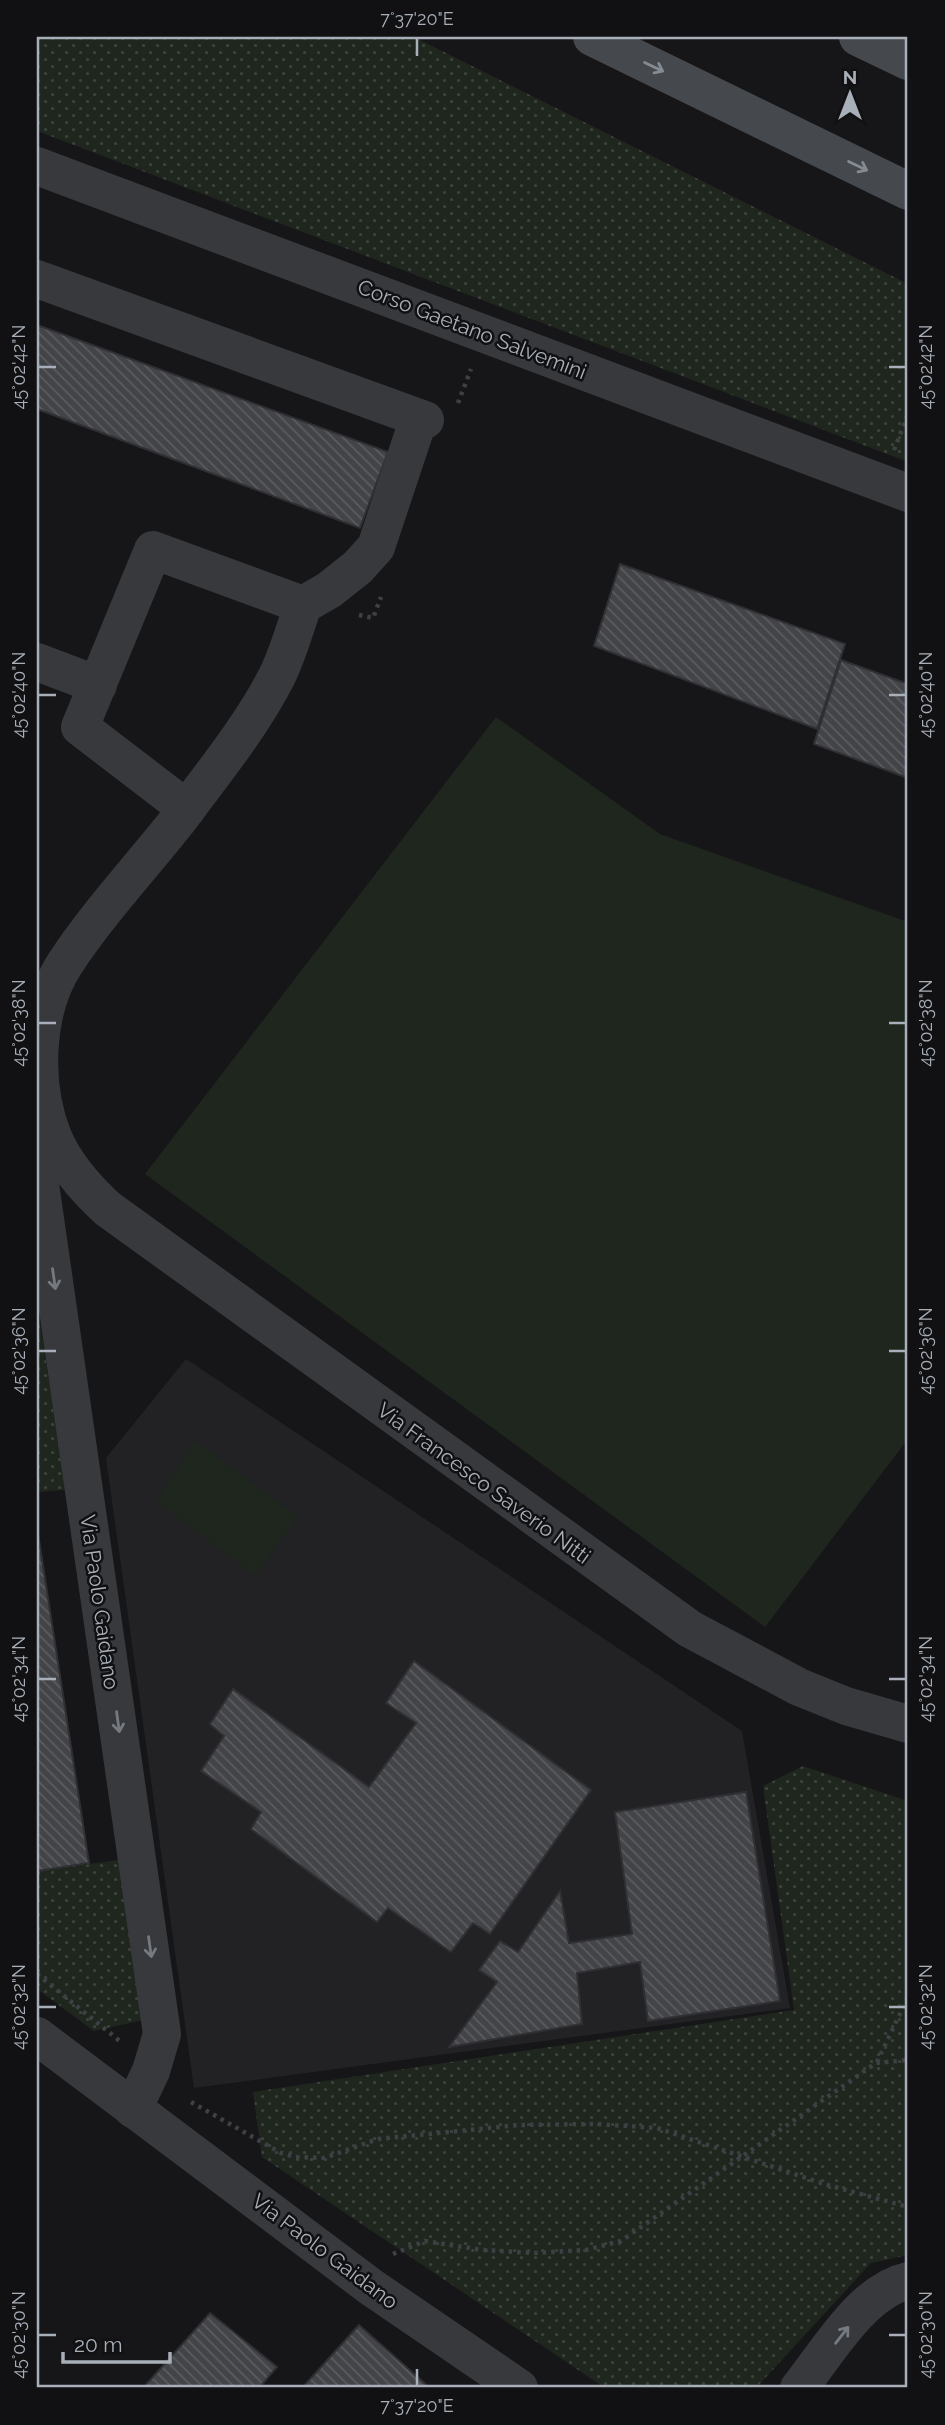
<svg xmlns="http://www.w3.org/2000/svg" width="945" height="2425" viewBox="0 0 945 2425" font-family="Raleway,sans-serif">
  <defs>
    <pattern id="park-dots" width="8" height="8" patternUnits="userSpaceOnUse" patternTransform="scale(1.75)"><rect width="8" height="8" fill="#1e261e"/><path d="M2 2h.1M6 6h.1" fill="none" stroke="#3c433d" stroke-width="1.8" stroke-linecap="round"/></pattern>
    <pattern id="building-back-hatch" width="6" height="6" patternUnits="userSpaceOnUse" patternTransform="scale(1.75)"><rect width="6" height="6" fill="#424448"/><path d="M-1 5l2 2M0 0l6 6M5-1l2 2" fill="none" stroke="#5a5c60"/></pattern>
  </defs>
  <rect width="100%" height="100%" fill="#161618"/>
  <path fill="#222225" d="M186,1359L742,1731L790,2008L194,2088L106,1458Z"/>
  <g fill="url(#park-dots)">
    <path d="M37,37H414L908,284V462L37,131Z"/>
    <path d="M37,1304L66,1490L37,1492Z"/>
    <path d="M803,1766L908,1801V2255L871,2263L756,2388H605L262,2157L253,2092L794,2010L763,1786Z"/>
    <path d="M119,1860L143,2020L94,2031L37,1989V1871Z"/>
  </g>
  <g fill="#1e261e">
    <path d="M496,717L660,834L908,922V1439L765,1627L145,1174Z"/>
    <path d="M196,1441L298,1517L255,1576L156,1501Z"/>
  </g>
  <g fill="url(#building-back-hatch)" stroke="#303034" stroke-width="2">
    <path d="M37,325L388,452L360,528L37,409Z"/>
    <path d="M620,564L845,644L817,729L594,646Z"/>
    <path d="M841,660L908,684V778L814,744Z"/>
    <path d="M37,1527L89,1863L37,1871Z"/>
    <path d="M414,1661L591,1790L490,1934L473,1923L451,1952L388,1908L377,1922L251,1829L261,1812L201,1771L224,1736L210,1724L233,1689L369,1787L416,1723L386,1703Z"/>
    <path d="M746,1792L780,2001L648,2021L640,1962L577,1973L582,2024L449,2047L497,1982L479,1970L500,1941L518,1952L560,1891L569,1943L632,1934L615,1812Z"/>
    <path d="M210,2313L277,2367L259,2388H143Z"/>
    <path d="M359,2325L430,2388H302Z"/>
  </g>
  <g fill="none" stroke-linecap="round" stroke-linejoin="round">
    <g stroke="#3d4044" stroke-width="4.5" stroke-dasharray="3.5 5" stroke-linecap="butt">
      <path d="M458,403L471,369"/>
      <path d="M894,450L908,414"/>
      <path d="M359,615L373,618L381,597"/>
      <path d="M37,1974L121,2042"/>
      <path d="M877,2062L908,1997"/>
      <path d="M191,2102L281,2153L296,2157L324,2158L378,2139L519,2125L596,2124L657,2128L824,2184L908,2207"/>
      <path d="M393,2254L425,2241L482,2250L532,2253L586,2250L621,2241L876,2063L908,2060"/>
    </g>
    <g stroke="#37393d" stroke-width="38">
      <path d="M37,166L908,493"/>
      <path d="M37,279L425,420"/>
      <path d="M303,605L329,590L358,567L376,547L419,418"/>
      <path d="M37,662L98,685"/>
      <path d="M187,809L80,727L153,550L303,605C295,628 288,654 277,676C251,727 213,773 179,819C142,866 99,912 66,962C34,1010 32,1084 53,1137C65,1165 86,1189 108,1209L690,1629L799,1687L846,1706L908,1724"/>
      <path d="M40,1112L38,1170L162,2034L151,2071L133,2109"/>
      <path d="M37,2036L371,2287L519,2388"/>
      <path d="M799,2388C828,2352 862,2291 908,2281"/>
    </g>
    <g stroke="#45484d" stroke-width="38">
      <path d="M592,37L908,191"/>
      <path d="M858,37L908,61"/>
    </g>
  </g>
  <defs><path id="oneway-shaft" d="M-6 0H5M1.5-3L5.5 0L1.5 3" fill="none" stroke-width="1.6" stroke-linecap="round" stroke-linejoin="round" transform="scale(1.75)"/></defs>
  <g stroke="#858b93">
    <use href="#oneway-shaft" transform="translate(654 67) rotate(26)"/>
    <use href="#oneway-shaft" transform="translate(858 166) rotate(26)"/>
  </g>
  <g stroke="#757a81">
    <use href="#oneway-shaft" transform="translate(54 1279) rotate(82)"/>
    <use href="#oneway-shaft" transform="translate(118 1722) rotate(82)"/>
    <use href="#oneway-shaft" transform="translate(150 1947) rotate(82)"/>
    <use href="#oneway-shaft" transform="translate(842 2335) rotate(-52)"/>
  </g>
  <path fill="none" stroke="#a8afb8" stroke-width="2.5" d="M417,38V56M38,367H56M889,367H906M38,695H56M889,695H906M38,1023H56M889,1023H906M38,1351H56M889,1351H906M38,1679H56M889,1679H906M38,2007H56M889,2007H906M38,2335H56M889,2335H906M417,2369V2386"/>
  <g text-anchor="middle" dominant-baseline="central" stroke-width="5" stroke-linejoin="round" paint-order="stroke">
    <g font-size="21" fill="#a8afb8" stroke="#111113">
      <text transform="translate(472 329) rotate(21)">Corso Gaetano Salvemini</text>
      <text transform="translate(484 1483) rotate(36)">Via Francesco Saverio Nitti</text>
      <text transform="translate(100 1602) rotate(82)">Via Paolo Gaidano</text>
      <text transform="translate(325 2251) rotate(37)">Via Paolo Gaidano</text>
    </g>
  </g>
  <rect width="945" height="2425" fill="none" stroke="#111113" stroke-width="77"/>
  <g transform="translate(850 94)" stroke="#111113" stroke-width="5" paint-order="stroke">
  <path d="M0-5L12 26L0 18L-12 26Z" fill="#a8afb8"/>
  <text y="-10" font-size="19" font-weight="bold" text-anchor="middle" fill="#a8afb8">N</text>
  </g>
  <path d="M63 2352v10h107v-10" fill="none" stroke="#a8afb8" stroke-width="3.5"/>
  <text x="74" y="2352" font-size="21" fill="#a8afb8" stroke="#111113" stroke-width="5" paint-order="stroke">20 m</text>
  <rect x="38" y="38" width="868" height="2348" fill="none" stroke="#a8afb8" stroke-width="2.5"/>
  <g font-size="18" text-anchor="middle" fill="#a8afb8">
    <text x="417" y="25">7°37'20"E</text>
    <text transform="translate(19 367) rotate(-90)" y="6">45°02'42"N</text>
    <text transform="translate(926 367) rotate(-90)" y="6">45°02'42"N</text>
    <text transform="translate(19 695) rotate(-90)" y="6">45°02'40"N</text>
    <text transform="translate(926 695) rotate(-90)" y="6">45°02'40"N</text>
    <text transform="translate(19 1023) rotate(-90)" y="6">45°02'38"N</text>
    <text transform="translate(926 1023) rotate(-90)" y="6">45°02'38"N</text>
    <text transform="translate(19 1351) rotate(-90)" y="6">45°02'36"N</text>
    <text transform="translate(926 1351) rotate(-90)" y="6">45°02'36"N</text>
    <text transform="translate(19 1679) rotate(-90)" y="6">45°02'34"N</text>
    <text transform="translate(926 1679) rotate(-90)" y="6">45°02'34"N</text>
    <text transform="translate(19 2007) rotate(-90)" y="6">45°02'32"N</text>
    <text transform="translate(926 2007) rotate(-90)" y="6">45°02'32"N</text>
    <text transform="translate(19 2335) rotate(-90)" y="6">45°02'30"N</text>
    <text transform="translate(926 2335) rotate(-90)" y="6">45°02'30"N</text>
    <text x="417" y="2412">7°37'20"E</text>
  </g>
</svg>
